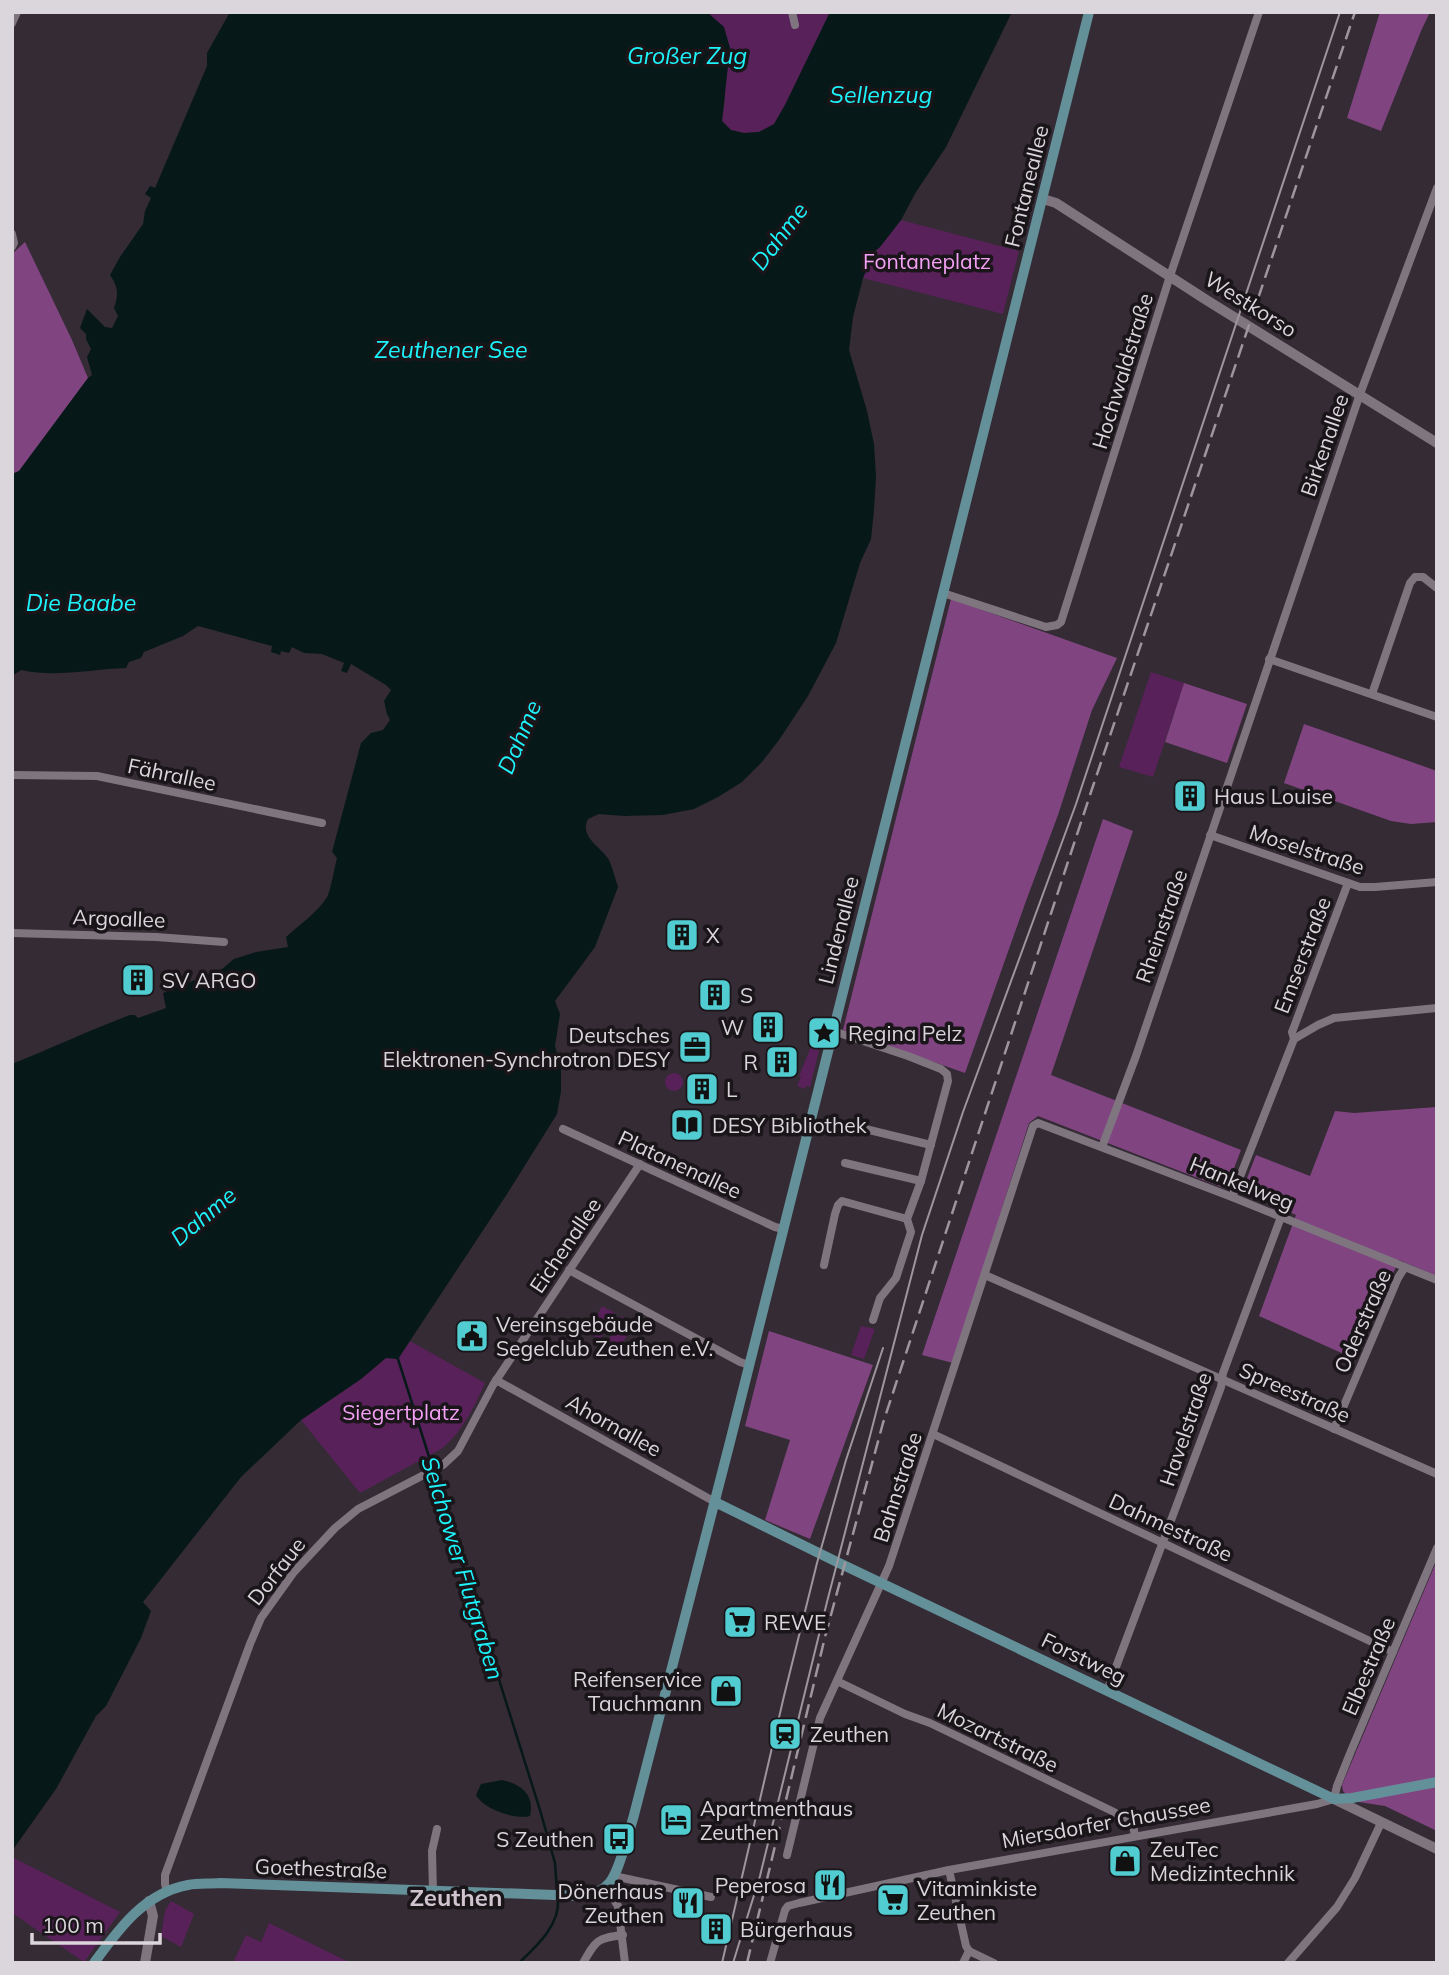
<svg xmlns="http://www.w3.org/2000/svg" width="1449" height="1975" viewBox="0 0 1449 1975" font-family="Mulish,sans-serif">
  <rect width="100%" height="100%" fill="#342b34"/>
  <g fill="#59215a">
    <path d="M716,12H830L785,105L774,124L759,132L744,133L731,130L722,121L725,100L710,15Z"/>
    <path d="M901,220L1019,251L1003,314L863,278L874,252L880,247Z"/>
    <path d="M1151,672L1184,683L1153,777L1119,767Z"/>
    <path d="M817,1032L823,1034L810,1087L806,1086L805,1089L797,1086L801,1077L799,1076Z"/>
    <circle cx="674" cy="1082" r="9"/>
    <path d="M602,1306L615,1313L600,1339L588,1333Z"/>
    <path d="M621,1316L634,1323L619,1349L607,1343Z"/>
    <path d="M861,1326L875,1329L864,1359L851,1355Z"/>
    <path d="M410,1341L485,1383C475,1406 461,1434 441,1449L360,1493L301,1420L361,1379L386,1358L398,1359Z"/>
    <path d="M12,1857L120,1912L84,1962L12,1913Z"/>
    <path d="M171,1901L194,1914L181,1947L161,1936L165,1911Z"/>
    <path d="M269,1923L351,1963H233L246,1935L261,1942Z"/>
  </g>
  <g fill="#804581">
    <path d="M1380,12H1430L1421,31L1381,131L1347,118Z"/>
    <path d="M25,242L72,340L88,378L19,471L12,474V254Z"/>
    <path d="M951,599L1117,658L1092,710L1058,815L1026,901L965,1073L843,1030Z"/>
    <path d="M1184,683L1247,704L1227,763L1165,742Z"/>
    <path d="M1304,724L1437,771V822L1411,824L1391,821L1284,783Z"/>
    <path d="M1103,819L1133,831L1051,1075L1241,1150L1226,1189L1038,1116L1029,1123L953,1363L922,1355Z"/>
    <path d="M1437,1107V1276L1399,1260L1355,1359L1259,1316L1296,1215L1242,1191L1256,1155L1310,1176L1335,1111L1354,1113Z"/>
    <path d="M769,1331L873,1365L810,1539L765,1520L790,1440L745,1426Z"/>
    <path d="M1437,1560V1831L1385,1806L1352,1801L1343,1791L1342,1785Z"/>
  </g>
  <g fill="#071819">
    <path d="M230,12H707L724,27L730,48L722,121L731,130L744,133L759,132L774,124L785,105L830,12H1012L946,147L916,192L901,220L880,247L874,252L863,278L853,317L849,350L867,411L874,444L876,477L874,510L871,539L860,563L836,643L808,696L779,740L762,762L742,782L718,797L694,809L663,815L624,816L599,814L588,819C579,837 601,847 609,860C613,869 615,878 618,887L595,947L555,1001L560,1014L555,1046L561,1069V1091L557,1114L507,1194L398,1359L386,1358L361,1379L301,1420L241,1477L143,1602L151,1611L141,1638L106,1706L96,1716L56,1789L12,1851V1064C52,1048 90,1030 130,1015H135L138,1018L166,1008L163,993L222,969L234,959L256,952L288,947L286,937C299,925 318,912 327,897C330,893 335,866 337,858L332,852L361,743L371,733L383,730L390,720L387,714L384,701L391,690L386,685L351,664L347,673L341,671L344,663L322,654L304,653L292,647L289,653L281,651L280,655L271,652L272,646L198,626L183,636L144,652L141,658L129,662L126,668C91,669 56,678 21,670L12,676V474L19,471L88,378L92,375L87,357L91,349L86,339V334L80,328L87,309L105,327L112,328L118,316L114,308C119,294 118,287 110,275L120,257L143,224L145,211L151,198L145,194L150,186L155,188L207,66V53Z"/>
    <path d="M502,1780C521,1784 535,1795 530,1816C515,1820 483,1809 476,1795L481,1784Z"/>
  </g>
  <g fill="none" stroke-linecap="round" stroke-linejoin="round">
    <g stroke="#071819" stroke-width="2.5">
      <path d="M396,1357L398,1359L432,1466"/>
      <path d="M434,1473L540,1810L555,1863L557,1892"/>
      <path d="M519,1963C537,1946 560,1925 558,1899"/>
    </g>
    <g stroke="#7f757f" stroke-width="8">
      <path d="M792,12L795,25"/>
      <path d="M12,23L17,12"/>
      <path d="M12,234L14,243L12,247"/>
      <path d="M943,593L1046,627L1057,625L1061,622L1170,276L1259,12"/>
      <path d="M1269,659L1437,717"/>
      <path d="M1372,694L1410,583L1415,577H1423L1437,588"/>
      <path d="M12,775L97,776L322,823"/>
      <path d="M1210,835L1360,887H1375L1437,882"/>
      <path d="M12,933L156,937L224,942"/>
      <path d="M833,1031L908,1056L941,1069L947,1074L948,1081L921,1181L907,1219L911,1232L908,1241L896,1278L880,1298L873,1320"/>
      <path d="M1294,1039L1292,1032L1294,1027L1348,883"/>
      <path d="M853,1126L931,1145"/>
      <path d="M563,1129L775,1227L783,1229"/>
      <path d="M1102,1147L1136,1056L1360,394L1437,188"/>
      <path d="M845,1163L921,1181"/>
      <path d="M1232,1197L1294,1039L1318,1025L1334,1018L1437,1008"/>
      <path d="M824,1265L835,1214L838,1205L842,1201L907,1219"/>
      <path d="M569,1270L740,1362L749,1365"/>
      <path d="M985,1275L1437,1474"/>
      <path d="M496,1380L715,1502"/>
      <path d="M1334,1429L1398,1278L1405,1267"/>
      <path d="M933,1434L1393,1652"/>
      <path d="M837,1681L905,1714L930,1723L1114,1812L1133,1825L1135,1836"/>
      <path d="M1107,1691L1221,1387L1223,1373L1281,1217"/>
      <path d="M787,1855L820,1718L889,1566L1033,1126L1038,1123L1232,1197L1437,1280"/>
      <path d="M949,1870L966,1946L969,1951L963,1963"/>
      <path d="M614,1876L711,1897"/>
      <path d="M606,1887L618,1906L625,1963"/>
      <path d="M167,1892L165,1884V1875L250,1644L261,1618L294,1572L335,1528L358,1509L443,1465L458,1451L493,1385L640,1164"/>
      <path d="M433,1892L432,1851L437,1829"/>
      <path d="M969,1951L994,1963"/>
      <path d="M583,1963C596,1940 597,1938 623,1935"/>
      <path d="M770,1963L785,1910L788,1906L799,1903L949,1870L1317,1804L1334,1799L1337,1786L1351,1751L1437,1548"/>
      <path d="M1288,1963L1337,1907L1355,1878L1381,1823"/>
    </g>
    <g stroke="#7f757f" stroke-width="10">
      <path d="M1043,199L1056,203L1208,301L1437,443"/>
      <path d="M1334,1799L1437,1849"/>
      <path d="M145,1963L153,1916L149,1901"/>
    </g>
    <g stroke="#649099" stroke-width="10">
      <path d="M715,1502L837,1562L1334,1799L1352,1798L1437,1782"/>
      <path d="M94,1963C118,1930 144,1893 188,1885C198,1883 209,1884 220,1883L581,1896C610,1893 615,1877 623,1852C626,1839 631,1827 634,1815L730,1442L1089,12"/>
    </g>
    <g stroke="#9d969d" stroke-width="2">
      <path d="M722,1963L784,1696L817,1563L846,1460L883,1348"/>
      <path d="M733,1963L760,1876L827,1602L922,1235L963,1112L1076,804L1340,12"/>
    </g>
    <path stroke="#9d969d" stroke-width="2.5" stroke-dasharray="14 7" stroke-linecap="butt" d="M747,1963L825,1637L883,1423L1092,789L1355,12"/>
  </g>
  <defs>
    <symbol id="building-square" viewBox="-11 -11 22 22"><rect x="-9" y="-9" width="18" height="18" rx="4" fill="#51ccd1" stroke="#191519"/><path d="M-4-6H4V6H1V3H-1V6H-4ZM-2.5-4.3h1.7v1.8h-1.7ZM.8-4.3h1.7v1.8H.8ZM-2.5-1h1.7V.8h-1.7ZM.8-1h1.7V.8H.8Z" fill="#111"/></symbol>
    <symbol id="sight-square" viewBox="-11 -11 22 22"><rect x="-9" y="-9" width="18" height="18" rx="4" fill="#51ccd1" stroke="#191519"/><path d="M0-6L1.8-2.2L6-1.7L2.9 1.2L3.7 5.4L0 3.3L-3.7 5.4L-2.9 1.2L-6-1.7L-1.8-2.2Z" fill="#111"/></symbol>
    <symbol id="office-square" viewBox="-11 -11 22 22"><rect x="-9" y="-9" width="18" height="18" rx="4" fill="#51ccd1" stroke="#191519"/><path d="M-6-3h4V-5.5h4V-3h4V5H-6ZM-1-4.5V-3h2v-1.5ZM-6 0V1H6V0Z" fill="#111"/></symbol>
    <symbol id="library-square" viewBox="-11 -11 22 22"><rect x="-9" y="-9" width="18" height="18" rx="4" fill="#51ccd1" stroke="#191519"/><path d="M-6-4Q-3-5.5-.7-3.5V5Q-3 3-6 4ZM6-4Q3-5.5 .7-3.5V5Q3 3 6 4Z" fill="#111"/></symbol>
    <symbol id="civic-square" viewBox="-11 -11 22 22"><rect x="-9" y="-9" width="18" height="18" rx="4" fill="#51ccd1" stroke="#191519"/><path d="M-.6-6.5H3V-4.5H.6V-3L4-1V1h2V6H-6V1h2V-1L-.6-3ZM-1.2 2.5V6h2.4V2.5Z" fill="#111"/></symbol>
    <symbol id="supermarket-square" viewBox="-11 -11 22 22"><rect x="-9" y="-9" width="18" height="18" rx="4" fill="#51ccd1" stroke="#191519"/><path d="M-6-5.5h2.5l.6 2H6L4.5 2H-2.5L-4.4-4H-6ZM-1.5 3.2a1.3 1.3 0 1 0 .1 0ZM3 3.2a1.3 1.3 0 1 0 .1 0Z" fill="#111"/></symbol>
    <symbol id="shop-square" viewBox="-11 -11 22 22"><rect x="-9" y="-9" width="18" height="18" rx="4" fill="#51ccd1" stroke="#191519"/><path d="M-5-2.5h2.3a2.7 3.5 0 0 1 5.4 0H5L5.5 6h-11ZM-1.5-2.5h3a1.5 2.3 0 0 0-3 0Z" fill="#111"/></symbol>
    <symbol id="station-square" viewBox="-11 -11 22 22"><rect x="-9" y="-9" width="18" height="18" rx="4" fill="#51ccd1" stroke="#191519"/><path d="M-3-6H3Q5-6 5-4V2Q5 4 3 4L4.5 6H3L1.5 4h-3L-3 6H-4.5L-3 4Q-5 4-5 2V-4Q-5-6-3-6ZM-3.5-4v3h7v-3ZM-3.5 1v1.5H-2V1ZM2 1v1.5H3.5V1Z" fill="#111"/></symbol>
    <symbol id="hotel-square" viewBox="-11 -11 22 22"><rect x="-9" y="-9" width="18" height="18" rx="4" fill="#51ccd1" stroke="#191519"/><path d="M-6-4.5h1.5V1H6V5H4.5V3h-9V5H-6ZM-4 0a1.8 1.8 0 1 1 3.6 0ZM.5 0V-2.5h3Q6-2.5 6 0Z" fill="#111"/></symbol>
    <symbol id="bus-square" viewBox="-11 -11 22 22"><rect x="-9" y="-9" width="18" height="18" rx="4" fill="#51ccd1" stroke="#191519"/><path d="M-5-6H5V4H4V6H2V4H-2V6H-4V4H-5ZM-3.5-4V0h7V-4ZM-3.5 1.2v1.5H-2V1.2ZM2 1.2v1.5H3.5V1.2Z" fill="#111"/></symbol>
    <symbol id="restaurant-square" viewBox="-11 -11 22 22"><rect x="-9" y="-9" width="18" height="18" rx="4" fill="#51ccd1" stroke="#191519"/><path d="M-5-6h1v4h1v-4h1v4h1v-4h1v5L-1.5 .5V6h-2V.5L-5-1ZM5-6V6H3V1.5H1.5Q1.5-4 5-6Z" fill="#111"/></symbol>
  </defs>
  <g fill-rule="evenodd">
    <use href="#building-square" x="1171" y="777" width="38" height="38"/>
    <use href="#building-square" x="663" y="916" width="38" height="38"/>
    <use href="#building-square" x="119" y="961" width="38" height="38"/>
    <use href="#building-square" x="696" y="976" width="38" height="38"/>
    <use href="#building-square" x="749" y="1008" width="38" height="38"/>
    <use href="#sight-square" x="805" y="1014" width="38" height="38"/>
    <use href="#office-square" x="676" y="1028" width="38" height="38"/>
    <use href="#building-square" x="763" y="1043" width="38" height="38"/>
    <use href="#building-square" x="683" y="1070" width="38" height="38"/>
    <use href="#library-square" x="668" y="1106" width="38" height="38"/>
    <use href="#civic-square" x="453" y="1317" width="38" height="38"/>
    <use href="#supermarket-square" x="721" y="1603" width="38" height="38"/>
    <use href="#shop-square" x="707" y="1672" width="38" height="38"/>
    <use href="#station-square" x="766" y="1715" width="38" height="38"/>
    <use href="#hotel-square" x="657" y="1801" width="38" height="38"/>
    <use href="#bus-square" x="600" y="1820" width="38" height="38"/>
    <use href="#shop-square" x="1106" y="1842" width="38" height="38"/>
    <use href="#restaurant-square" x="811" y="1866" width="38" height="38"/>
    <use href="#supermarket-square" x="874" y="1881" width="38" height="38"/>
    <use href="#restaurant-square" x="669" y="1884" width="38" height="38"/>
    <use href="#building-square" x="697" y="1910" width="38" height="38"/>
  </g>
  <g text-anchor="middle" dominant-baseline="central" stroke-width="7" stroke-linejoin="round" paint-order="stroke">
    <g font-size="21" fill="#dbd6db" stroke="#191519">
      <text transform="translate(1026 186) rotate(-76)">Fontaneallee</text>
      <text transform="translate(1251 304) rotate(32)">Westkorso</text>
      <text transform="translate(1122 371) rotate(-73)">Hochwaldstraße</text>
      <text transform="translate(1324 445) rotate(-71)">Birkenallee</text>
      <text transform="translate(172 774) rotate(12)">Fährallee</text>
      <text transform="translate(1307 849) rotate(18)">Moselstraße</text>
      <text transform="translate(119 918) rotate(2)">Argoallee</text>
      <text transform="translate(1161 926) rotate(-71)">Rheinstraße</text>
      <text transform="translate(838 930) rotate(-76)">Lindenallee</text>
      <text transform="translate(1302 955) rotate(-69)">Emserstraße</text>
      <text transform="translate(680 1164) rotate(25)">Platanenallee</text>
      <text transform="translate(1242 1183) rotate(22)">Hankelweg</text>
      <text transform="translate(565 1245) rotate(-56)">Eichenallee</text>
      <text transform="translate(1362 1321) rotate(-66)">Oderstraße</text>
      <text transform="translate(1295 1392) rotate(24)">Spreestraße</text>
      <text transform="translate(614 1425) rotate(29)">Ahornallee</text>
      <text transform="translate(1185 1429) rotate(-71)">Havelstraße</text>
      <text transform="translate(897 1487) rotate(-72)">Bahnstraße</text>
      <text transform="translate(1171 1527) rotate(25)">Dahmestraße</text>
      <text transform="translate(276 1571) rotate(-52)">Dorfaue</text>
      <text transform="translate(1084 1658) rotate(26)">Forstweg</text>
      <text transform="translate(1368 1666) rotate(-67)">Elbestraße</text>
      <text transform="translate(998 1737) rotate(26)">Mozartstraße</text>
      <text transform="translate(1106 1822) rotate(-10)">Miersdorfer Chaussee</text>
      <text transform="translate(321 1868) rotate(2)">Goethestraße</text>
    </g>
    <g font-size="21" fill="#f5a1f5" stroke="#191519">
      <text x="927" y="261">Fontaneplatz</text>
      <text x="401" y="1412">Siegertplatz</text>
    </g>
    <g font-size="21" fill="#dbd6db" stroke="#191519" text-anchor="start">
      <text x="1214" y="796">Haus Louise</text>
      <text x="706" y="935">X</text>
      <text x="162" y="980">SV ARGO</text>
      <text x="740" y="995">S</text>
      <text x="744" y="1027" text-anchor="end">W</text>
      <text x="848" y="1033">Regina Pelz</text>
      <text x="670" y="1035" text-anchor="end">Deutsches<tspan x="670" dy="24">Elektronen-Synchrotron DESY</tspan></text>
      <text x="758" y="1062" text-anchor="end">R</text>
      <text x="726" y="1089">L</text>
      <text x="712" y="1125">DESY Bibliothek</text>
      <text x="496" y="1324">Vereinsgebäude<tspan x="496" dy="24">Segelclub Zeuthen e.V.</tspan></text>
      <text x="764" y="1622">REWE</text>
      <text x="702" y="1679" text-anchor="end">Reifenservice<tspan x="702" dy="24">Tauchmann</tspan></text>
      <text x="810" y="1734">Zeuthen</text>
      <text x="700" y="1808">Apartmenthaus<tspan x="700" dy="24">Zeuthen</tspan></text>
      <text x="594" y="1839" text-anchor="end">S Zeuthen</text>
      <text x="1150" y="1849">ZeuTec<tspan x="1150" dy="24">Medizintechnik</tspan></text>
      <text x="806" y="1885" text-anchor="end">Peperosa</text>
      <text x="917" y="1888">Vitaminkiste<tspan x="917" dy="24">Zeuthen</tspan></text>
      <text x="664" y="1891" text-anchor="end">Dönerhaus<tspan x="664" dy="24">Zeuthen</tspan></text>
      <text x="740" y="1929">Bürgerhaus</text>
    </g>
    <g font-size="23" font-style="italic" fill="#1df3fa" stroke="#191519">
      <text x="687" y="55">Großer Zug</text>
      <text x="881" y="94">Sellenzug</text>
      <text transform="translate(779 236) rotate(-53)">Dahme</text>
      <text x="451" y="349">Zeuthener See</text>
      <text x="81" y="602">Die Baabe</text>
      <text transform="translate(519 737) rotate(-67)">Dahme</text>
      <text transform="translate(203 1216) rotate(-40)">Dahme</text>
      <text transform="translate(463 1568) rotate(73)">Selchower Flutgraben</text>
    </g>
    <g font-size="24" font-weight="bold" fill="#d0c4cf" stroke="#191519">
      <text x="456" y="1897">Zeuthen</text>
    </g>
  </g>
  <rect width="1449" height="1975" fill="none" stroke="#dbd6db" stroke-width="28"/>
  <path d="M32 1933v10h128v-10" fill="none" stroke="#dbd6db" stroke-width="3.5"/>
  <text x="42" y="1933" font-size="21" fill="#dbd6db" stroke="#191519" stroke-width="5" paint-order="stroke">100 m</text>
</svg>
